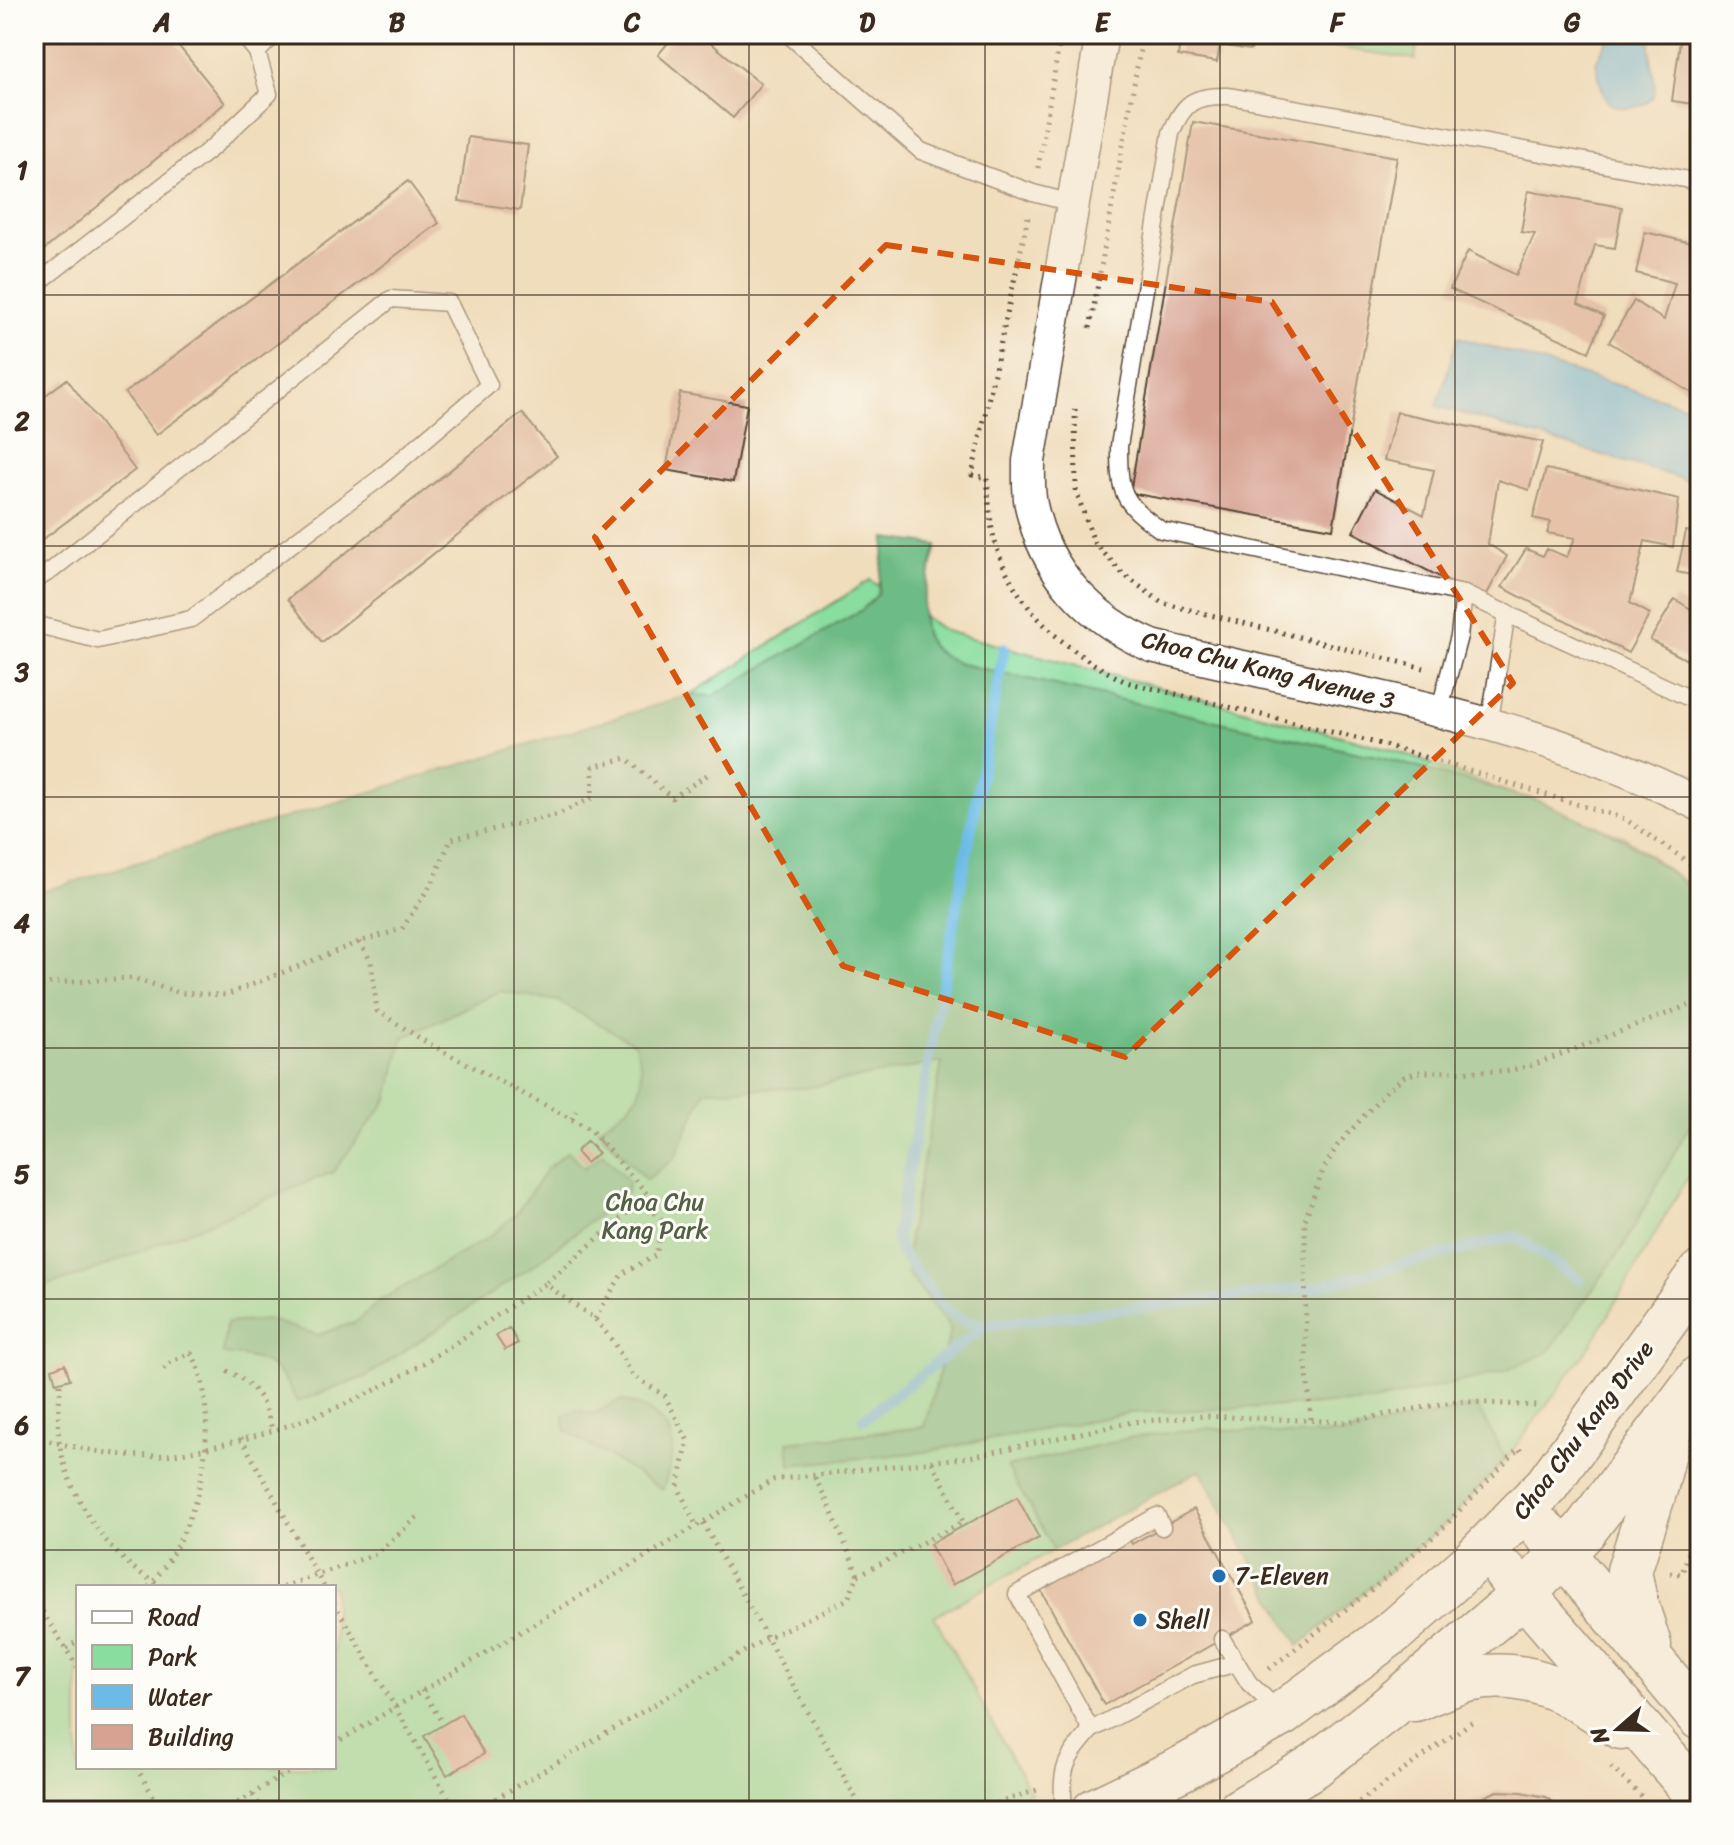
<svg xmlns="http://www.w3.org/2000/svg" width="1734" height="1845" viewBox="0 0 1734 1845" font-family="Sriracha,sans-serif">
  <rect width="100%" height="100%" fill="#fdfcf7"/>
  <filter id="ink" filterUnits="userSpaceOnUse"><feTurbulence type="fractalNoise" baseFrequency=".0125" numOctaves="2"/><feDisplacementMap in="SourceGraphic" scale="16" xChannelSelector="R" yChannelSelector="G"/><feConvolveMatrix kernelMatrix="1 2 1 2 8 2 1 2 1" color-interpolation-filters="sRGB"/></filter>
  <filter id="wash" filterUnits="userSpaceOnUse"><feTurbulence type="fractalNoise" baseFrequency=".006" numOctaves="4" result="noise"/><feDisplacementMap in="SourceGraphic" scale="32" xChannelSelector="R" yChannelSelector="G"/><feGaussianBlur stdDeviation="1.8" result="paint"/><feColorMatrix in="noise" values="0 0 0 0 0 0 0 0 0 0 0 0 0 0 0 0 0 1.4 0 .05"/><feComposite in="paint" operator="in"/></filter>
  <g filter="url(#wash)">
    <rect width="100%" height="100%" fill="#f0ddbc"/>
    <path fill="#f0d5bc" d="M1501,1726L1533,1727L1589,1768L1619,1811H1362L1479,1730Z"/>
    <g fill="#89dd9e" stroke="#62845e" stroke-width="2" fill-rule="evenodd">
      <path d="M1287,34H1419L1415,59L1286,40Z"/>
      <path d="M870,580L945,631L1390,749L1541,804L1625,837L1700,894V1156L1591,1345L1506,1459L1450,1520L1299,1646L1200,1469L934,1616L1031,1794L975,1811H34V894L690,695ZM78,1587H334V1767H78Z"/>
    </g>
    <g fill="#6ebc85" stroke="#547352" stroke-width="2">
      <path d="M886,538L937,545C930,576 910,624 935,650C940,655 951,659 957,663L1390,760L1540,801L1624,839L1700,894V1106L1623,1247L1548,1352L1503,1372L1372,1402L1129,1413L924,1452L790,1465L788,1442L924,1427L951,1329L907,1272L909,1235L942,1062L804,1088L705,1090L675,1158L646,1180L598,1129C637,1102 651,1094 635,1044L558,1001L500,991L403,1038L388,1099L333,1172L82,1275L34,1289V894L690,695L713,696L863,609L878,594Z"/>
      <path d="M568,1151L584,1168L603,1153L628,1181L627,1193L531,1267L365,1377L297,1402C280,1364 264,1357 223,1354L226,1323L269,1320L317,1335L356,1322L381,1300L489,1237L515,1215L547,1169Z"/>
      <path d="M621,1400C646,1406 674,1422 672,1451C672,1464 666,1478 663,1490L565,1430L564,1416C575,1408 580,1410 593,1414Z"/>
      <path d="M1477,1406L1506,1459L1450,1520L1299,1646L1200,1470L1054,1550L1007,1467L1134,1437L1208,1428L1294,1435L1342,1434Z"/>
    </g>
    <g fill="#6cbbe7" stroke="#547282" stroke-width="2">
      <path d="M1611,34H1653C1640,57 1676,101 1634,107C1627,108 1616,108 1610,103C1601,95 1599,74 1596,62Z"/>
      <path d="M1458,337L1700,410V484L1437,406Z"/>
    </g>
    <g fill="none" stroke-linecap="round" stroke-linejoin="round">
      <g stroke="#6cbbe7" stroke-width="11">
        <path d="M1004,649L896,1239L900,1251L945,1309L963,1321L986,1325L1315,1287L1515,1236L1580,1280"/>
        <path d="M863,1419L986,1325"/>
      </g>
    </g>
    <g id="blocks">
      <g fill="#d7a291">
        <path d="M34,34H169L225,103L34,258Z"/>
        <path d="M675,34H700L761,84L733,118L658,55Z"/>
        <path d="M1181,34H1253L1251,50L1220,45L1217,62L1178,56Z"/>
        <path d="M1681,34H1700V105L1672,101Z"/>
        <path d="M1193,122L1397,157L1333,529L1130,493Z"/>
        <path d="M468,137L528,145L520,210L459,201Z"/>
        <path d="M408,181L439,223L156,435L125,393Z"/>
        <path d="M1528,191L1622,207L1615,248L1595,245L1578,304L1604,316L1589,352L1450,289L1468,251L1516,275L1535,234L1521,232Z"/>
        <path d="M1645,232L1700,245V398L1609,342L1634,301L1664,320L1675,283L1636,273Z"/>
        <path d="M67,379L135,470L34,546V404Z"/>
        <path d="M680,393L747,405L733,482L666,470Z"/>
        <path d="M1397,412L1543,442L1529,490L1498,480L1488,544L1507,556L1484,600L1353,532L1375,489L1424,515L1434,470L1384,460Z"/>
        <path d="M522,413L557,456L322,642L288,599Z"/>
        <path d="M1546,469L1679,499L1673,547L1645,541L1630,603L1650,614L1628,653L1502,587L1526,549L1543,556L1547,549L1567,557L1575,538L1547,533L1551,522L1533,518Z"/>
        <path d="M1686,531L1700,533V577L1677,572Z"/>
        <path d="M1675,599L1700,615V667L1650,640Z"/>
        <path d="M587,1141L598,1153L586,1163L576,1152Z"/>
        <path d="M509,1328L518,1343L505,1350L496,1336Z"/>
        <path d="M65,1364L70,1379L56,1383L52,1369Z"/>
        <path d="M1017,1497L1039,1538L952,1585L930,1544Z"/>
        <path d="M1194,1509L1256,1620L1104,1705L1038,1585L1127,1535L1132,1544Z"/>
        <path d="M461,1714L484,1754L447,1775L424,1736Z"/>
        <path d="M1497,1791L1522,1792L1546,1797L1562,1811H1455Z"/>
      </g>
    </g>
  </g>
  <g filter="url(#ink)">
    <use href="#blocks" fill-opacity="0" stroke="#564536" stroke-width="2"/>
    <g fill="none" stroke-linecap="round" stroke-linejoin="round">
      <defs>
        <g id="lane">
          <path d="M788,34L921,151L1033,193L1072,203"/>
          <path d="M257,52L275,34"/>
          <path d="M1700,182L1229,96C1194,95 1184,102 1171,133L1119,446C1119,494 1122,502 1161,530L1464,594L1700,703"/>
          <path d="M34,286L213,147L269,94L257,52L242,34"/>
          <path d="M34,581L52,570L391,299L449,303L489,385L380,478L191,619L98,640L34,624"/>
          <path d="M1439,712L1459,636L1464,594"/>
          <path d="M1489,726L1507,612"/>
          <path d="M1222,1639L1249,1683L1280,1712"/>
          <path d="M1091,1730L1193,1675L1237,1663"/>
          <path d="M1064,1811C1060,1769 1064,1761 1091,1730L1017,1594L1157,1516L1162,1527"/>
        </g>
        <path id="street" d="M1102,34L1029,461C1029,475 1028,491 1031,505C1045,572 1090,619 1152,646C1333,691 1534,717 1700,805"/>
        <g id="secondary">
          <path d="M1543,1530L1700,1718"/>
          <path d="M1506,1573L1700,1798"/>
          <path d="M1649,1645L1635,1601L1629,1571L1656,1486L1669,1431"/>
          <path d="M1415,1699C1431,1693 1449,1684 1467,1680C1529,1666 1572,1694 1621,1727"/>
          <path d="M1094,1811L1181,1769L1282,1714L1397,1629L1469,1565L1547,1485L1700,1273"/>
          <path d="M1239,1811L1314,1766L1386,1710L1524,1594L1584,1531L1700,1377"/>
        </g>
      </defs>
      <use href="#lane" stroke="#564536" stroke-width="19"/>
      <use href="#street" stroke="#564536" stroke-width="35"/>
      <use href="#secondary" stroke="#564536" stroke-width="47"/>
      <g stroke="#564536" stroke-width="5" stroke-dasharray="2 6" stroke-linecap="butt">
        <path d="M1038,168L1061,34"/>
        <path d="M1028,217L972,475L987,478C989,496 989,516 993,534C1010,605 1064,651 1126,682L1385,745L1625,819L1700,870"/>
        <path d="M1090,328L1143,34"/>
        <path d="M1075,409L1076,491L1094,542L1123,574L1162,603L1424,668"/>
        <path d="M359,942L371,961L377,1011L426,1042L590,1129L648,1195L545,1284"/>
        <path d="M34,989L51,983L133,978L180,993L226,995L359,942L402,929L433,881L451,839L556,815L592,798L593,767L626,758L672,798L707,775"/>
        <path d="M572,1119L576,1111"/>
        <path d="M593,1147L601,1141"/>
        <path d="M595,1319L622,1274L656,1255L663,1221L643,1201"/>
        <path d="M227,1371C255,1383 264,1400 272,1429"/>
        <path d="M60,1384C60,1404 56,1427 60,1446C69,1499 115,1567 165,1587"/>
        <path d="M1311,1419L1306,1363L1305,1220L1323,1170L1337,1146L1387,1090L1404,1077L1418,1072L1508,1071L1533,1065L1700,1001"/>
        <path d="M34,1437C77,1448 121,1459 166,1455C227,1448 320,1418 375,1390C433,1361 490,1319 545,1284L595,1319L612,1340L633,1375L665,1396L688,1441L678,1487L697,1527"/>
        <path d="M241,1438L324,1587"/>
        <path d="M932,1462L965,1525"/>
        <path d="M703,1523L863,1811"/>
        <path d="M1670,1573L1682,1574L1700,1518"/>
        <path d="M858,1575L963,1522"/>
        <path d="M149,1587C190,1538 209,1476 206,1412C204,1390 203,1372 191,1353L172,1361L161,1372"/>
        <path d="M283,1587L376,1554L421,1514"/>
        <path d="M34,1598L78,1668"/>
        <path d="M334,1603L456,1811"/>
        <path d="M66,1648L78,1641"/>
        <path d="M1269,1669L1376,1586L1440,1531L1519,1448L1521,1451"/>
        <path d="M422,1690L443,1724"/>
        <path d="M334,1744L773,1480L970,1457L1132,1422L1206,1416L1346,1422L1457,1401L1536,1406"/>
        <path d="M136,1767L162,1811"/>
        <path d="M1611,1767L1641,1796"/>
        <path d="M253,1795L263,1811"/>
        <path d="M34,1809L35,1811"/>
        <path d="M224,1811L297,1767"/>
        <path d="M475,1811L767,1638L848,1599L858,1575L828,1503L814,1476"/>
        <path d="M974,1811L1037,1790"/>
        <path d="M1346,1811L1473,1721"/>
      </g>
      <use href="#lane" stroke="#fff" stroke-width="16"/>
      <use href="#street" stroke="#fff" stroke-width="32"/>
      <use href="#secondary" stroke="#fff" stroke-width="44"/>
    </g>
  </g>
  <path d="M0 0H1734V1845H0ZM886,245L1272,302L1513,683L1125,1057L843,966L595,537Z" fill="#f0ddbc" fill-opacity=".55" fill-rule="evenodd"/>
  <path fill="none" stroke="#d7540e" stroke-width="6" stroke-dasharray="16 10" stroke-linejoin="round" d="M886,245L1272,302L1513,683L1125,1057L843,966L595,537Z"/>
  <path fill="none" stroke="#3b2a1e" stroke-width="2" stroke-opacity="0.55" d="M279,34V1587M514,34V1811M749,34V1811M985,34V1811M1220,34V1811M1455,34V1811M34,295H1700M34,546H1700M34,797H1700M34,1048H1700M34,1299H1700M34,1550H1700M279,1767V1811"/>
  <g fill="#1f6fb2" stroke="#fdfcf7" stroke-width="3">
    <circle cx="1219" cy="1576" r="8"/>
    <circle cx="1140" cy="1620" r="8"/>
  </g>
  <g text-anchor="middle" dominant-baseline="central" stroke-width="6" stroke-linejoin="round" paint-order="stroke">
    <g font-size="24" fill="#3b2a1e" stroke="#fdfcf7">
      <text transform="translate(1268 670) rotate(14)">Choa Chu Kang Avenue 3</text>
      <text transform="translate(1583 1430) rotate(-53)">Choa Chu Kang Drive</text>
    </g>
    <g font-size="24" fill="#526044" stroke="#fdfcf7">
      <text x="655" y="1202">Choa Chu<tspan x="655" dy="28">Kang Park</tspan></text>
    </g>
    <g font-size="24" fill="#3b2a1e" stroke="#fdfcf7" text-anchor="start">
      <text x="1235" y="1576">7-Eleven</text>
      <text x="1156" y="1620">Shell</text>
    </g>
  </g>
  <rect width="1734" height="1845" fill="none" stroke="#fdfcf7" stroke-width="88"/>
  <rect x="76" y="1585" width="260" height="184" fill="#fdfcf7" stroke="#afa8a0" stroke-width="2"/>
  <rect x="92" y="1611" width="40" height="12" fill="#ffffff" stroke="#afa8a0" stroke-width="2"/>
  <text x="148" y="1625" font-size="24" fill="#3b2a1e">Road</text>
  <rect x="92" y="1645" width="40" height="24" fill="#89dd9e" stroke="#afa8a0" stroke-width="2"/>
  <text x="148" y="1665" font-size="24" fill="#3b2a1e">Park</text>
  <rect x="92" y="1685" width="40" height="24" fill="#6cbbe7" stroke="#afa8a0" stroke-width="2"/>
  <text x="148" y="1705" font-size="24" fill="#3b2a1e">Water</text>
  <rect x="92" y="1725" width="40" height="24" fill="#d7a291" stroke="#afa8a0" stroke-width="2"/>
  <text x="148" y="1745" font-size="24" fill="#3b2a1e">Building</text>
  <g transform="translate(1618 1729) rotate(250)" stroke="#fdfcf7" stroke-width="6" paint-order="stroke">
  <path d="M0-6L14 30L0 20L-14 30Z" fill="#3b2a1e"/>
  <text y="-12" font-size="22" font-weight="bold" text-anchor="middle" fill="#3b2a1e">N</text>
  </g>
  <rect x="44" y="44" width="1646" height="1757" fill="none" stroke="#3b2a1e" stroke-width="3"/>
  <g font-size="26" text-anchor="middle" font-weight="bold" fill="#3b2a1e">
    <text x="162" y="31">A</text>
    <text x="397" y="31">B</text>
    <text x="632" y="31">C</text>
    <text x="867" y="31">D</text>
    <text x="1102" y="31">E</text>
    <text x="1337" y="31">F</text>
    <text x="1572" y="31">G</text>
    <text x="22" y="179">1</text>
    <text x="22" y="430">2</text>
    <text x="22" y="681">3</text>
    <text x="22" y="932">4</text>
    <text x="22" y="1183">5</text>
    <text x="22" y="1434">6</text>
    <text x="22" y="1685">7</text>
  </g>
</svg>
